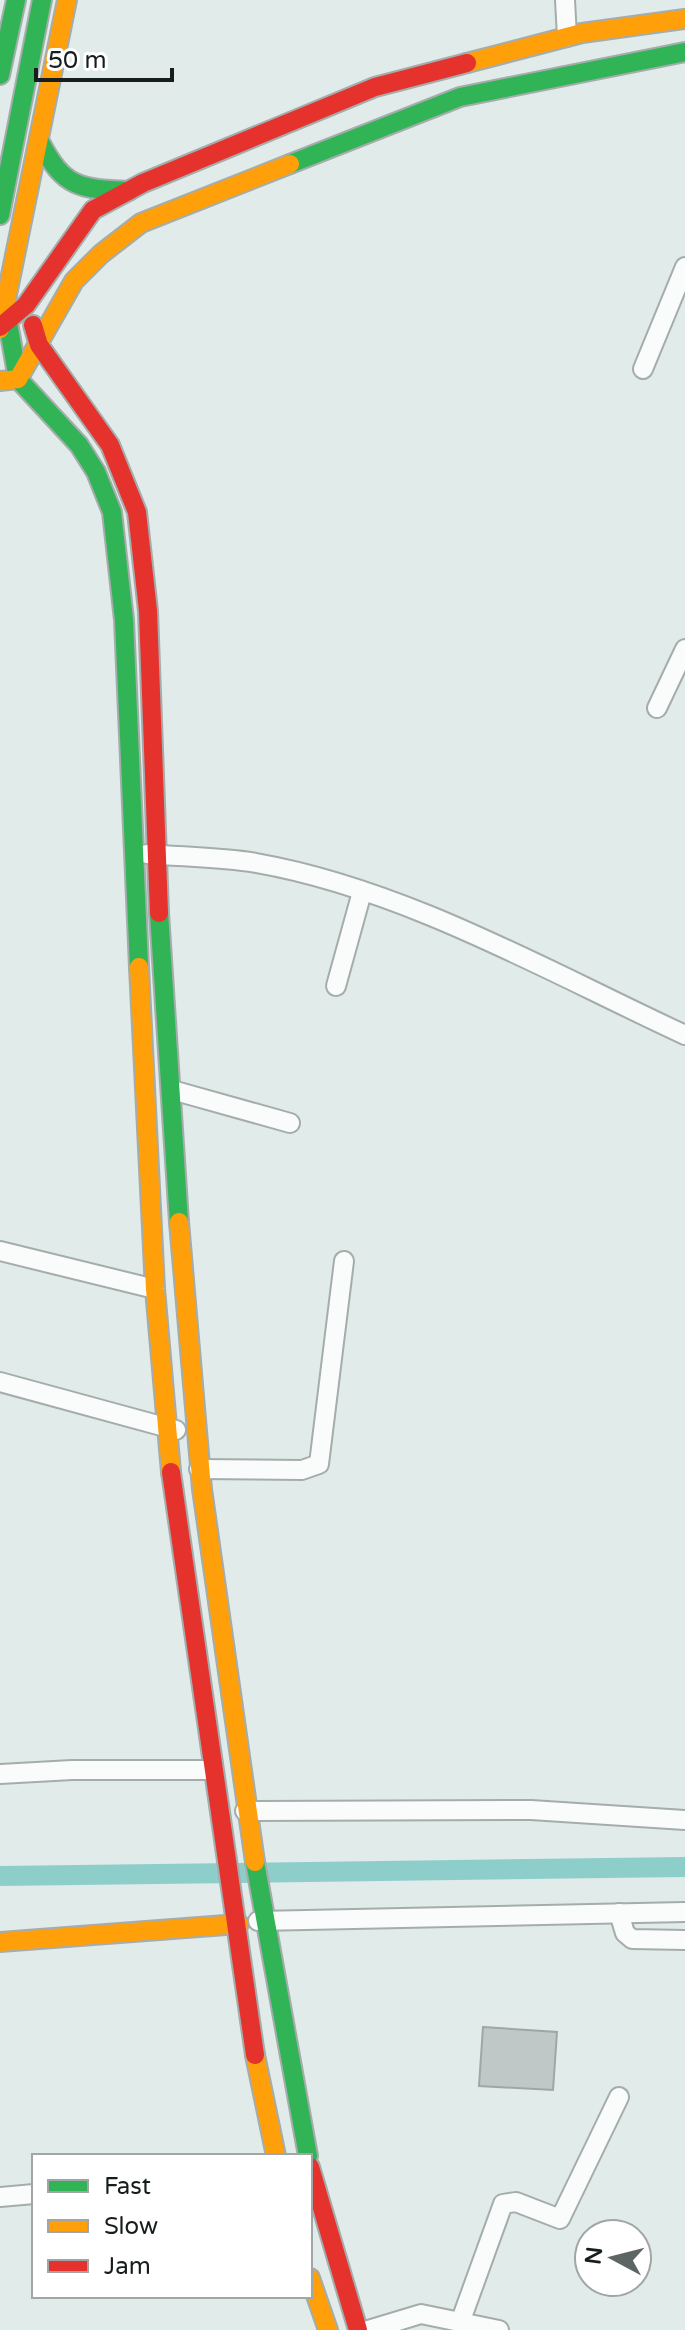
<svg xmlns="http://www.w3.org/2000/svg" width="685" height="2330" viewBox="0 0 685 2330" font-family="'Varela Round',sans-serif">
  <rect width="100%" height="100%" fill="#e0ebea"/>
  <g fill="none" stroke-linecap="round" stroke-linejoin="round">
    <path stroke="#8dcecb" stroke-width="20" d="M0,1876L685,1867"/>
  </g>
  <path fill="#c0c8c7" stroke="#9fa7a6" stroke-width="2" d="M483,2027L557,2032L553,2090L479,2086Z"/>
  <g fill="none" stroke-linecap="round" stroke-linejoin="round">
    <defs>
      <g id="street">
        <path d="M565,0L567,37"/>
        <path d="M643,369L685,267"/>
        <path d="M657,708L685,649"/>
        <path d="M147,854C183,857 221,857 256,863C405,889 549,972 685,1035"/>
        <path d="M336,986L362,892"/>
        <path d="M172,1090L290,1123"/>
        <path d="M0,1251L155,1289"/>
        <path d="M0,1382L176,1430"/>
        <path d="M199,1469L302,1470L319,1464L344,1261"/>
        <path d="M0,1774L72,1770H211"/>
        <path d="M245,1811L531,1810L685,1820"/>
        <path d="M619,1913L625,1933L632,1939L685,1940"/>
        <path d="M258,1921L685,1912"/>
        <path d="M0,2197L34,2194"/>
        <path d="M461,2320L503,2204L516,2202L560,2219L619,2097"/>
        <path d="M368,2330L421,2314L499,2330"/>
      </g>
      <g id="fast">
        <path d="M0,75L16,0"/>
        <path d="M40,142C64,188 80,189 129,191"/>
        <path d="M290,164L460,97L685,52"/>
        <path d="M0,215L42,0"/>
        <path d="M8,323L18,379L79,445L96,472L112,512L124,620L139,967"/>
        <path d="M159,913L179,1222"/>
        <path d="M255,1862L308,2156"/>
      </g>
      <g id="slow">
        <path d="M467,63L582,33L685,19"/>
        <path d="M0,329L67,0"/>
        <path d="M0,381L18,379L74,281L101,254L141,223L290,164"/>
        <path d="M139,967L155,1289L171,1472"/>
        <path d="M179,1222L202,1489L255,1862"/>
        <path d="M0,1942L239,1924"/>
        <path d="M255,2055L276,2156"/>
        <path d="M310,2278L328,2330"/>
      </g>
      <g id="jam">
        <path d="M33,325L39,345L110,445L137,512L148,611L159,913"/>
        <path d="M0,327L26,305L93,210L143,183L375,87L467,63"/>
        <path d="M171,1472L255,2055"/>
        <path d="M310,2167L358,2330"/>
      </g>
    </defs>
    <use href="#street" stroke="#a5acac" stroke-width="22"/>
    <use href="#fast" stroke="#a5acac" stroke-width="22"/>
    <use href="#slow" stroke="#a5acac" stroke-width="22"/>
    <use href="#jam" stroke="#a5acac" stroke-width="22"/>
    <use href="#street" stroke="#fafcfc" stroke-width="18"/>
    <use href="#fast" stroke="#30b455" stroke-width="18"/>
    <use href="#slow" stroke="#ff9f0a" stroke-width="18"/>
    <use href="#jam" stroke="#e5322d" stroke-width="18"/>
  </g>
  <rect x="32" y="2154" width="280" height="144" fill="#ffffff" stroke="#a2a5a5" stroke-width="2"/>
  <rect x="48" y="2180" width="40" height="12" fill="#30b455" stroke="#a2a5a5" stroke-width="2"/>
  <text x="104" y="2194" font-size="24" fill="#171d1d">Fast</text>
  <rect x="48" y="2220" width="40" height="12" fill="#ff9f0a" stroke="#a2a5a5" stroke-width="2"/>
  <text x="104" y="2234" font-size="24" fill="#171d1d">Slow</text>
  <rect x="48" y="2260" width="40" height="12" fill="#e5322d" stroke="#a2a5a5" stroke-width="2"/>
  <text x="104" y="2274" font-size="24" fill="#171d1d">Jam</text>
  <g transform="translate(613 2258) rotate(277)"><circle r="38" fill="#ffffff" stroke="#a2a5a5" stroke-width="2"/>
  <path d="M0-6L14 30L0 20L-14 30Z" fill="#5d6565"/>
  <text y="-12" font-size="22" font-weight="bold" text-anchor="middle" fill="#171d1d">N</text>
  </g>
  <path d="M36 68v12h136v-12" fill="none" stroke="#171d1d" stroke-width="4"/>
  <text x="48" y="68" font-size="24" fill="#171d1d" stroke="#ffffff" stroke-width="6" paint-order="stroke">50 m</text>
</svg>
